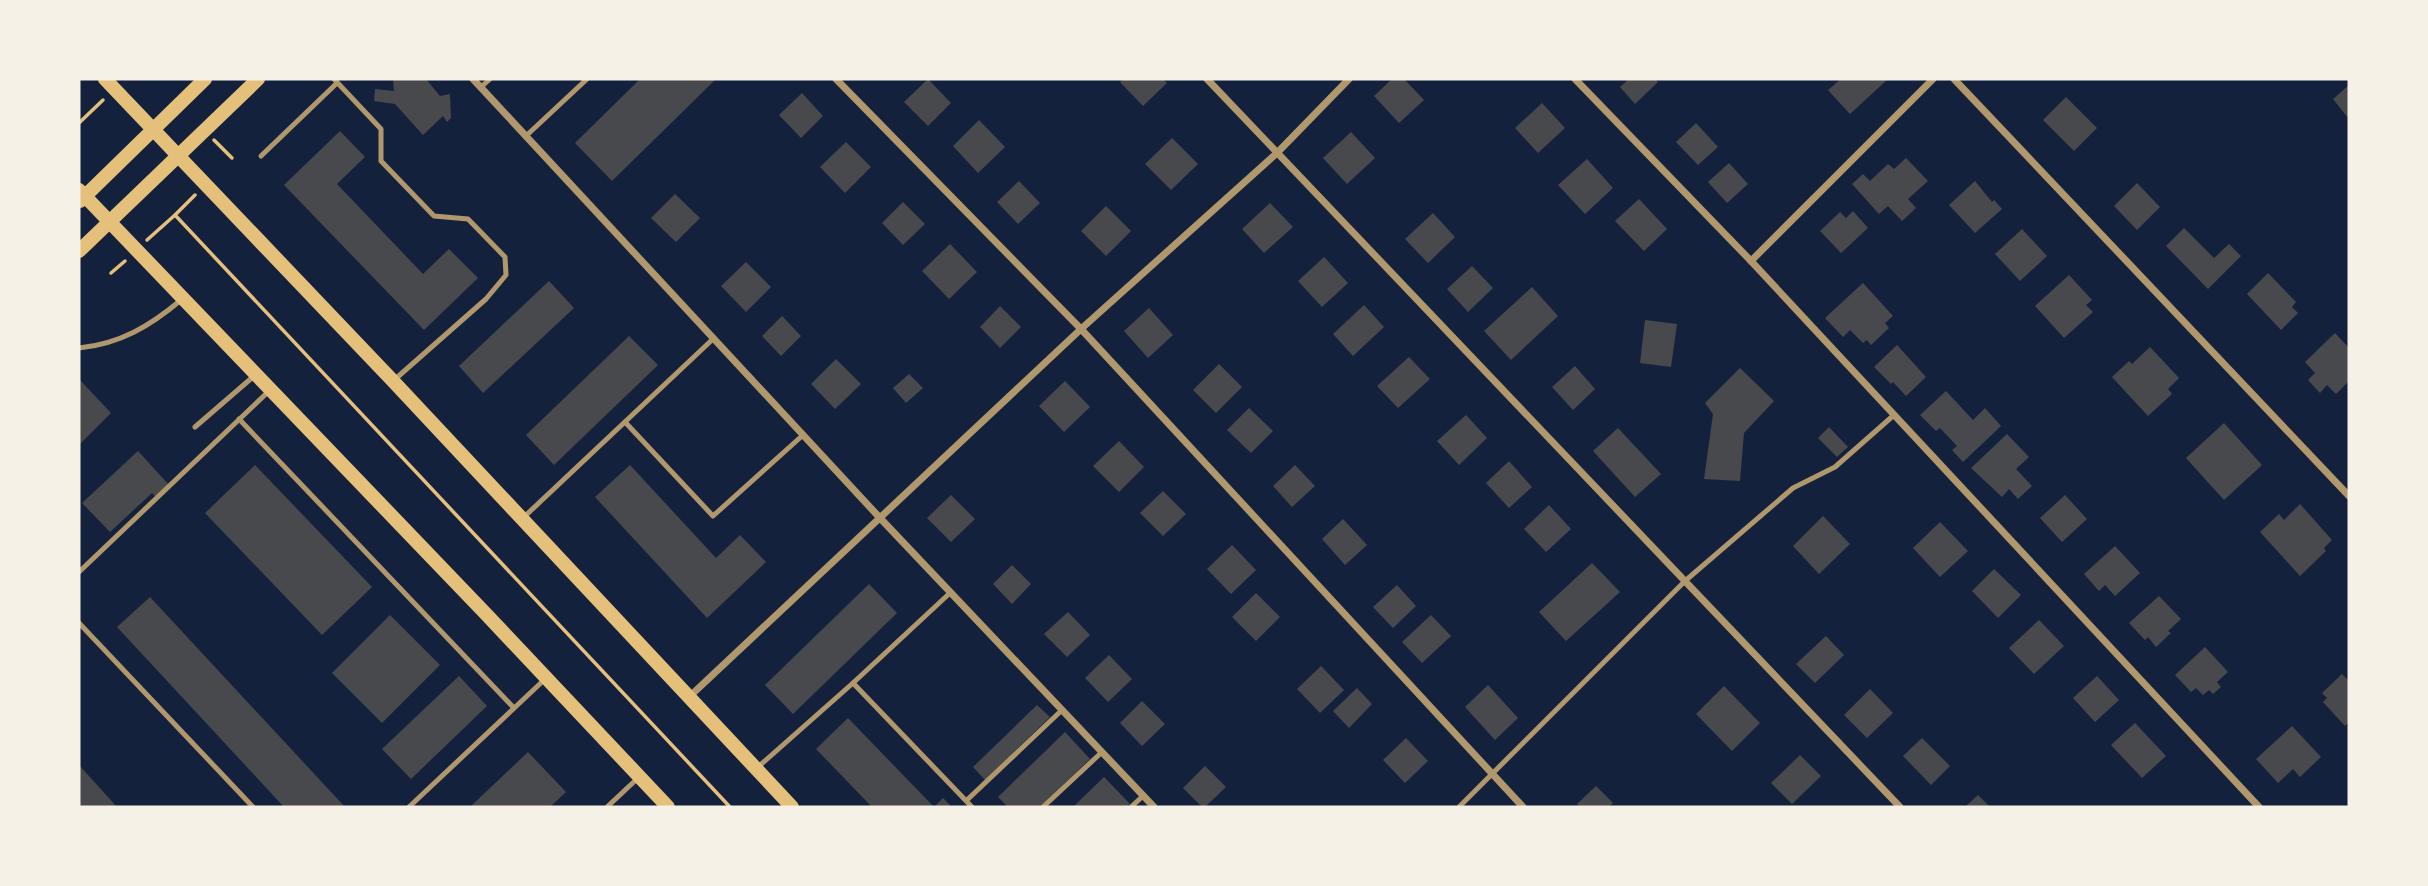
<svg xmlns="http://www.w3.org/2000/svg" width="2428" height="886" viewBox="0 0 2428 886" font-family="'Noto Sans',sans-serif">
  <rect width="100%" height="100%" fill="#14213d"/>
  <g fill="#48494c">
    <path d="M393,79H426L440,96L450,94L451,118L447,122L443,116L423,135L395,104L374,101L375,89L394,91Z"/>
    <path d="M640,79H716L612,181L575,143Z"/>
    <path d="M928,79L951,103L928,126L904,102Z"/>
    <path d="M1123,79H1163L1167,83L1143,106L1120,82Z"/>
    <path d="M1392,79H1404L1424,100L1399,123L1374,96Z"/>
    <path d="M1629,79H1655L1658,82L1635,104L1620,87Z"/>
    <path d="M1841,79H1888L1850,114L1828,90Z"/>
    <path d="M2349,85V116L2348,118L2333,99Z"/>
    <path d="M802,93L823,116L801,138L779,115Z"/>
    <path d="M2066,97L2097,128L2074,151L2043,120Z"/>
    <path d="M1542,103L1565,128L1538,153L1515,128Z"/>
    <path d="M979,120L1005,147L978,173L953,146Z"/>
    <path d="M1696,123L1718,147L1698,165L1676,142Z"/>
    <path d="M340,131L365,157L337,184L423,274L449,249L478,278L424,330L284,185Z"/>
    <path d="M1351,132L1375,158L1347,184L1323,158Z"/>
    <path d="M1172,138L1198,164L1171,190L1145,164Z"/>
    <path d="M846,142L871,167L845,193L820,167Z"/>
    <path d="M1906,158L1928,181L1908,199L1916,208L1902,221L1888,206L1879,214L1852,184L1863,174L1870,181L1888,164L1894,169Z"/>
    <path d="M1587,159L1613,188L1585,214L1558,185Z"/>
    <path d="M1729,163L1748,184L1727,203L1708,182Z"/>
    <path d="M1019,181L1040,203L1018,224L997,202Z"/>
    <path d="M1975,181L1992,202L1994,200L2002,209L1975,233L1949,205Z"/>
    <path d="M2137,183L2160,207L2137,230L2114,206Z"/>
    <path d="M675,194L700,218L676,242L651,218Z"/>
    <path d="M1639,199L1667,229L1644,251L1615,221Z"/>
    <path d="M903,202L925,224L903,245L882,223Z"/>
    <path d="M1270,203L1293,227L1264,253L1242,229Z"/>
    <path d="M1106,206L1131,231L1106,256L1081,231Z"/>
    <path d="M1853,211L1868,228L1841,253L1820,231L1840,212L1846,218Z"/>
    <path d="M1433,213L1455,237L1428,263L1405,239Z"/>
    <path d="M2184,228L2214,258L2229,244L2241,256L2208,289L2166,246Z"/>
    <path d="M2022,229L2047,256L2020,281L1995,254Z"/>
    <path d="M950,244L977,272L949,299L922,271Z"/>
    <path d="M1324,257L1348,283L1322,307L1298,281Z"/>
    <path d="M746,262L771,287L746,312L721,286Z"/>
    <path d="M1472,266L1493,288L1468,312L1447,289Z"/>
    <path d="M2268,273L2296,302L2292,307L2298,313L2281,330L2247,294Z"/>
    <path d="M2069,275L2092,300L2086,305L2093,312L2064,338L2035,306Z"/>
    <path d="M549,281L574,308L483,393L459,366Z"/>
    <path d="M1863,283L1893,316L1885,323L1889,328L1871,345L1867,340L1863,343L1850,330L1843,337L1825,318Z"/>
    <path d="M1532,287L1558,316L1511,360L1484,331Z"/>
    <path d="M1364,305L1384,327L1353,356L1333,334Z"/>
    <path d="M1000,306L1021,327L1000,348L980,327Z"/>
    <path d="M1149,308L1173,335L1148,358L1124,331Z"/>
    <path d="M782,316L801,336L781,356L762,336Z"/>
    <path d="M1645,320L1677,324L1671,367L1640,363Z"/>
    <path d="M2335,333L2349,348V381L2336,394L2327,385L2320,393L2308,380L2315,373L2305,362Z"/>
    <path d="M629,336L658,365L554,465L526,435Z"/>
    <path d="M1897,345L1926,377L1906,396L1893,382L1891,384L1874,367Z"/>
    <path d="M2150,347L2179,378L2168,389L2172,394L2148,416L2112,377L2129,361L2132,364Z"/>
    <path d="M1409,357L1430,379L1398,408L1377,386Z"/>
    <path d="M836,359L861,384L835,409L811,384Z"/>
    <path d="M1219,364L1242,387L1216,413L1193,390Z"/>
    <path d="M1575,366L1595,389L1573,410L1552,387Z"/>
    <path d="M1740,368L1774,401L1744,433L1740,481L1704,479L1713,414L1705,403Z"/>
    <path d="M909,374L923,388L906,403L893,388Z"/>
    <path d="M79,379L111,413L79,445Z"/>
    <path d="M1065,381L1090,407L1064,432L1039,406Z"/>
    <path d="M1946,391L1973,420L1985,408L2001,426L1963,462L1952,450L1957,446L1940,428L1936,431L1920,415Z"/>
    <path d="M1249,408L1273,431L1251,453L1227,430Z"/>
    <path d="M1466,415L1487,438L1459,465L1437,441Z"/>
    <path d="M2224,423L2262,465L2224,500L2186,458Z"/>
    <path d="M1829,427L1848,447L1837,457L1818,438Z"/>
    <path d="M1618,428L1661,474L1635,497L1593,451Z"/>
    <path d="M2007,434L2029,457L2016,469L2032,486L2018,499L2009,489L2002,497L1971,468Z"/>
    <path d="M1119,441L1144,467L1119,492L1093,466Z"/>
    <path d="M138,451L170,486L157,498L152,493L110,532L82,503Z"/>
    <path d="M1509,461L1532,487L1509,508L1486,483Z"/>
    <path d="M255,465L372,587L322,635L205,513Z"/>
    <path d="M630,465L716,558L740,535L766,562L707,618L595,497Z"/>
    <path d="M1295,465L1315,486L1292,507L1273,486Z"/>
    <path d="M1163,491L1186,514L1163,536L1140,513Z"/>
    <path d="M951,495L975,519L951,542L927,518Z"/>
    <path d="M2065,495L2087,519L2062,542L2040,518Z"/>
    <path d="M2300,504L2332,540L2324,548L2326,551L2300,576L2260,532L2279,514L2284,520Z"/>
    <path d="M1549,505L1571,529L1546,552L1524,529Z"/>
    <path d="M1823,516L1850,544L1819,574L1793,546Z"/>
    <path d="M1343,519L1367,545L1345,565L1322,539Z"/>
    <path d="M1940,522L1968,551L1940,577L1913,548Z"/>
    <path d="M1232,545L1256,570L1231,594L1207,569Z"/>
    <path d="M2115,546L2140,573L2115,596L2105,585L2099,591L2084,574Z"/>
    <path d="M1592,563L1620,592L1566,641L1539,612Z"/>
    <path d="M1012,565L1031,584L1012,604L993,584Z"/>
    <path d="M1994,569L2021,595L1998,618L1972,591Z"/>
    <path d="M869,584L897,613L793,714L765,685Z"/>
    <path d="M1397,585L1416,606L1393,628L1373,607Z"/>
    <path d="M1256,593L1280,617L1256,641L1232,617Z"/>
    <path d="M2159,596L2181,619L2168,631L2171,633L2156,647L2148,637L2145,640L2129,623Z"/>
    <path d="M150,597L345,807H284L117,627Z"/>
    <path d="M1068,612L1090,635L1067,657L1044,634Z"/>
    <path d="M390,615L440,665L382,723L332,673Z"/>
    <path d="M1431,615L1451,636L1422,663L1402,642Z"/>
    <path d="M2039,620L2064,646L2034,674L2009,648Z"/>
    <path d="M1826,636L1844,655L1815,683L1796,664Z"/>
    <path d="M2205,647L2228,672L2217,682L2221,687L2213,694L2209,690L2203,695L2196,688L2191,692L2175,675Z"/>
    <path d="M1109,655L1132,679L1108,702L1085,678Z"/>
    <path d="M1321,666L1344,690L1320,713L1297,689Z"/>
    <path d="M2342,674L2349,681V722L2345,726L2323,702L2327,698L2322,693Z"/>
    <path d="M459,676L487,706L411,779L382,749Z"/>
    <path d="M2097,676L2119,700L2095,722L2073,698Z"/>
    <path d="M1488,685L1518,718L1495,740L1465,707Z"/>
    <path d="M1724,686L1760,723L1732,751L1696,714Z"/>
    <path d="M1357,688L1372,704L1349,728L1333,711Z"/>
    <path d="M1870,689L1893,713L1867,738L1844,715Z"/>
    <path d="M1142,701L1165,724L1142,746L1120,723Z"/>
    <path d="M1037,705L1050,717L985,780L973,767Z"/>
    <path d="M848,718L934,807L943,798L952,807H872L816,749Z"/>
    <path d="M2135,723L2166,756L2142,778L2111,745Z"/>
    <path d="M2292,726L2321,757L2300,777L2293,769L2278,783L2256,759Z"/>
    <path d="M1065,732L1090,759L1040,807H1008L998,797Z"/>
    <path d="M1406,738L1428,761L1405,783L1383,760Z"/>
    <path d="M1922,738L1950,766L1931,785L1903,756Z"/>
    <path d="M528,752L566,792L550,807H470Z"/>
    <path d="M1800,755L1821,776L1792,804L1771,783Z"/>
    <path d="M79,765L117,807H79Z"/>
    <path d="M1205,766L1226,787L1205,807H1202L1183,788Z"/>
    <path d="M1104,777L1130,804L1127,807H1073Z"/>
    <path d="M1596,786L1613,803L1609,807H1580L1577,804Z"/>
    <path d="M1978,795L1990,807H1965Z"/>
  </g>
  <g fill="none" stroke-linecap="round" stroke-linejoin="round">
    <g stroke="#e5c07b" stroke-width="3.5">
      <path d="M79,123L103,100"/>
      <path d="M214,140L232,158"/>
      <path d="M195,195L175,215L730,807"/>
      <path d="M147,240L175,215"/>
      <path d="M111,273L125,261"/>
    </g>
    <g stroke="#b1986c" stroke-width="5">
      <path d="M334,79L381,129V161L434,216L468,219L505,257L506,275L486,299L393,381"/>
      <path d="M481,87L490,79"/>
      <path d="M527,135L587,79"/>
      <path d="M261,156L337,83"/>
      <path d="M79,348C120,344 150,326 181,300"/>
      <path d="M239,419L513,707"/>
      <path d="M625,422L713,516L803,435"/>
      <path d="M195,427L254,376"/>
      <path d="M524,517L714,338"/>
      <path d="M79,572L269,391"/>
      <path d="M79,623L253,807"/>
      <path d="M853,683L972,807"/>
      <path d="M758,767L853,683L951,592"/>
      <path d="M967,800L1062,710"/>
      <path d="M409,807L544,680"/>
      <path d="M607,807L638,778"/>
      <path d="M1043,807L1102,752"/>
      <path d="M1131,807L1143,796"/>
      <path d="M1459,807L1685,581L1793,488L1835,467L1894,415"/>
    </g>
    <g stroke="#b1986c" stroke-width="7">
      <path d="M473,79L880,518L1154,807"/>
      <path d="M836,79L1081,329L1523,807"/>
      <path d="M1207,79L1900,807"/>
      <path d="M1575,79L1751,261L2259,807"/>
      <path d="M1954,79L2349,496"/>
      <path d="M1751,261L1933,79"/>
      <path d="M688,698L1081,329L1277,153L1349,79"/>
    </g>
    <g stroke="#e5c07b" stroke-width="14">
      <path d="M105,79L393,381L792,807"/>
      <path d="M79,190L485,613L668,807"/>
      <path d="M80,201L205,79"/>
      <path d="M79,251L258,79"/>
    </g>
  </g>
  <rect width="2428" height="886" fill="none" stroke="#f6f1e7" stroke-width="161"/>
</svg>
